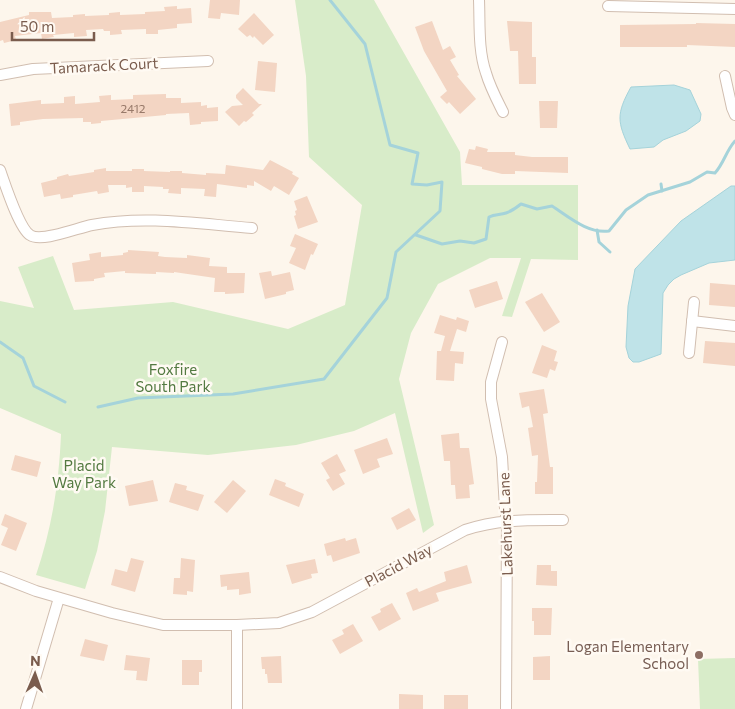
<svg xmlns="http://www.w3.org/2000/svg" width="735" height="709" viewBox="0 0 735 709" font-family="Commissioner,sans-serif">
  <rect width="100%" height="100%" fill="#fdf6ec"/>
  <g fill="#d8ecc9">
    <path d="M295,0H374L460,152L462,185H578V260L531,259L512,317L502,316L521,258H490L438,284L411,333L399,379L434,525L423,533L395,413L354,431L296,445L208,455L112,447L105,511L97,551L85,589L36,575C52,527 59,484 61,434L0,408V301L34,308L18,267L53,256L74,310L173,302L288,329L345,305L362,205L309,157L306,76Z"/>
    <path d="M735,658V709H700L698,659Z"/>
  </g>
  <g fill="#bfe3e8" stroke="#a5d3da">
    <path d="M674,85L690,90L701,114L700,121L686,131L663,140L654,147L630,149C617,122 616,114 631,87Z"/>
    <path d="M731,186H735V260L709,263L681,275L674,279L668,285L663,293L661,354L639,362H633L629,358L626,347L628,306L635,269L681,221Z"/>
  </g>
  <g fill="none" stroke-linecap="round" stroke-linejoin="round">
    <g stroke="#a5d3da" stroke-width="3">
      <path d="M661,184L662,191"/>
      <path d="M597,230L599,242L610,252"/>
      <path d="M416,235L442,244L460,241L474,243L486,239L489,217C495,214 500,215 506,213C512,211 516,208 521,204L537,209L552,206C569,217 588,234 609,231L626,210L648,195L690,182L707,172L715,173C724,163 726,151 735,141"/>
      <path d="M0,342L23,358L34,386L65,402"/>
      <path d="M98,407L138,398L233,394L324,379L387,298L396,252L440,211L442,182L427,185L412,184L418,153L390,145L365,44L330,0"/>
    </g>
  </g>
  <g fill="#f3d5c3">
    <path d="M210,0H240L239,15L221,13L220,19L208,18Z"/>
    <path d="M177,6V9L191,8L192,23L177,24V28L158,30V34H146V29L121,30L122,34L110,35V31H104L103,29L86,30L87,36L74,37V33L53,35L54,37L42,39L41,33L15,36L16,40L4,43L3,40L0,41V22L29,15V12H51L52,18L73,17V15L85,14V16L109,15V13L120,12V15L145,14V12L165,11L164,7Z"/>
    <path d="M254,13L274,35L263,45L254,36L253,38L250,35L247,37L238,29Z"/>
    <path d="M432,21L443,50L450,46L456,57L450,60L459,75L457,76L476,99L460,114L449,102L447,104L440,97L447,91L424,51L415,27Z"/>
    <path d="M507,21L532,22V57H536V84H519L518,51H510Z"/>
    <path d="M696,23L735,24V47L687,45V47H620V25L696,24Z"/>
    <path d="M258,61L277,63L275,92L255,90Z"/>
    <path d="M243,88L259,104H262L252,113L254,115L246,122L244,121L239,126L225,112L232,106L243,105L236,98V95Z"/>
    <path d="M166,94V98H181V103L201,102V106L207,105V108L218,107V121L201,122V124L190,125L189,113L166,114V115L101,121V123L91,124V122H83V118L43,119L20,122V125L11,126L9,104L41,100V104L64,103V97L75,96V104L100,102L99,96L111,95V100L133,99V95Z"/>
    <path d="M539,101H558L557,128H540Z"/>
    <path d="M476,146L488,149L487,152H515V155L532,157H568V173L515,171V174H502L482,169V167L465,163L469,149L475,150Z"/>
    <path d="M270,160L293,172L292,174L299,178L289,195L274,186L271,191L254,181V186L247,185V188L217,184L216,197L204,196L205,189L181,188V194L168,193L169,189H163V187L144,186V192H132V187L126,188V185H108L109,192L98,194L97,191L73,195V197L61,199L60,194L44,197L41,183L57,179V177L68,174L69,176L94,172V170L106,168V171H132V169H144V171L170,172V171H182V173L206,175V173L225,174L226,165L263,170Z"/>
    <path d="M307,196L318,222L298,229L294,216L296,215L295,211L297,210L294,201Z"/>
    <path d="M295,234L318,244L313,255L311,254L305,270L289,263L296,248L290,246Z"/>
    <path d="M128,250L159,252L158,256L165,257L187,258V255L210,258L209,266L227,267V273H245L244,293L225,294V292H214L215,278L174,272V273L156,272V274L125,273V271L104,273L105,277L94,279V281L75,282L72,263L90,260L89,254L101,252V257L123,255V253L128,252Z"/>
    <path d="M271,271L272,276L290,272L294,290L286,292V294L265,299L259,273Z"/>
    <path d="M497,281L503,299L475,308L469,290Z"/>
    <path d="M710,283L735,285V307L709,305Z"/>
    <path d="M542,293L560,322L544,332L525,302Z"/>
    <path d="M440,315L456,320L457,317L469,321L466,332L457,329L450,351L464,352L463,364L455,363L454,381L436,380L437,351H441L445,336L434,333Z"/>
    <path d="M705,341L735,343V366L703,363Z"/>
    <path d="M542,345L557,351L554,361L558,362L555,371L550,369L547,378L532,373Z"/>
    <path d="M544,389L548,413L543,414L550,467H553V494H535V482H537L538,455L532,456L528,428L533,427L529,406L522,408L519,393Z"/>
    <path d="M459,433L460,448H469L474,484L469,485L470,498L456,499L455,485H451L450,461H444L441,435Z"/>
    <path d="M387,438L393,454L377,459L380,467L363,474L354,450Z"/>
    <path d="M337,454L346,471L339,474L345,484L333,491L326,480L330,478L321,463Z"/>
    <path d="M15,455L41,462L37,477L11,470Z"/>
    <path d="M275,479L286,483L285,486L304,494L299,507L269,495Z"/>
    <path d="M153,480L158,501L129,506L125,486Z"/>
    <path d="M233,480L246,491L227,513L214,502Z"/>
    <path d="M175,483L187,486L186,490L204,495L198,511L169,502Z"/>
    <path d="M409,508L416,520L397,530L391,518Z"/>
    <path d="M5,514L27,523L16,551L1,545L8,528L1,525Z"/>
    <path d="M345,538L346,541L356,538L360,553L333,562L331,555L327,556L324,544Z"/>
    <path d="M131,558L144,561L135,592L111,585L115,569L127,572Z"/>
    <path d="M181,558L195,560L193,592L187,591V595L173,594L174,578H180Z"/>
    <path d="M315,559L318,573L311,574L312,578L292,584L286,565Z"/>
    <path d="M467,565L472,583L436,593L439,601L413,611L406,593L417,588L419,592L446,581L444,572Z"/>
    <path d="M537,565H551V571H557V586L536,585Z"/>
    <path d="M249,572L251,593L239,595V589L227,590V586L221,587L220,575Z"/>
    <path d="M392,603L401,619L379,631L371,617L381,612L380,609Z"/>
    <path d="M532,608H552L551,635H534V621H532Z"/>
    <path d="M353,624L363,641L340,654L332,640L344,634L342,630Z"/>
    <path d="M85,639L108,645L104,661L80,656Z"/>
    <path d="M126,655L150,658L147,681L136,680L137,671L124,670Z"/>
    <path d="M281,656L282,683H268L267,674H265V669H262L261,657Z"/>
    <path d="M550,656V680H533V657Z"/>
    <path d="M182,660H202V672H199V685H182Z"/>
    <path d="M399,694L423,695V709H399Z"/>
    <rect x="444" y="695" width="24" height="14"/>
  </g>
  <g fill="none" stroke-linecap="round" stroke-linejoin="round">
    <defs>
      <g id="minor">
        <path d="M479,0C480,24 478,50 486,73C490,87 497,100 503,112"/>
        <path d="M608,6L735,9"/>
        <path d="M0,75L33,69L208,61"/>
        <path d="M725,76L732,108L735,115"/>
        <path d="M0,170C5,184 19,228 30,235C41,243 77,228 92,225C145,215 199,224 252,228"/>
        <path d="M692,321L735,326"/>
        <path d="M502,342L491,382V399L502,457L505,509L507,521L506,709"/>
        <path d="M689,353L694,302"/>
        <path d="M0,577L36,591L112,613L163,625H237L279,623L312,612L465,530C497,519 529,520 563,520"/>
        <path d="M26,709L59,598"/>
        <path d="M237,709V625"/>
      </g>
    </defs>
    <use href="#minor" stroke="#d1beb0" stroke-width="12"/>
    <use href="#minor" stroke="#fff" stroke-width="10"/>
  </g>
  <circle fill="#8d6e63" stroke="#fffaf3" stroke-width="2" cx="699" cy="655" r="5"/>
  <g text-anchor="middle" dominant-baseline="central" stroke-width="5" stroke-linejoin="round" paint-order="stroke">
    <g font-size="12" fill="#987a6a">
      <text x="133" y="108">2412</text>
    </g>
    <g font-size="15" fill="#7a5c4d" stroke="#fffaf3">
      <text transform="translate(104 65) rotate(-3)">Tamarack Court</text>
      <text transform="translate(505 524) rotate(-92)">Lakehurst Lane</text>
      <text transform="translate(398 565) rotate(-28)">Placid Way</text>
    </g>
    <g font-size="15" fill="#537a41" stroke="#fffaf3">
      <text x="173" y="369">Foxfire<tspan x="173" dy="17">South Park</tspan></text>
      <text x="84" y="465">Placid<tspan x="84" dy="17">Way Park</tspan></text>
    </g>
    <g font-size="15" fill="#785e54" stroke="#fffaf3" text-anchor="end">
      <text x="689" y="646">Logan Elementary<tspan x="689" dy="17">School</tspan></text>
    </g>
  </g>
  <g transform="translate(35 674) rotate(2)" stroke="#fffaf3" stroke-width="4" paint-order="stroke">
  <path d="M0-4L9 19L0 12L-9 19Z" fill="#7a5c4d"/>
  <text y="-8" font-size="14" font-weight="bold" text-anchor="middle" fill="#7a5c4d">N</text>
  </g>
  <path d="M12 32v8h82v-8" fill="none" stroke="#7a5c4d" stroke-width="2.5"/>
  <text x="20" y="32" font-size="15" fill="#7a5c4d" stroke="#fffaf3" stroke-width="4" paint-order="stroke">50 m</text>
</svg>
